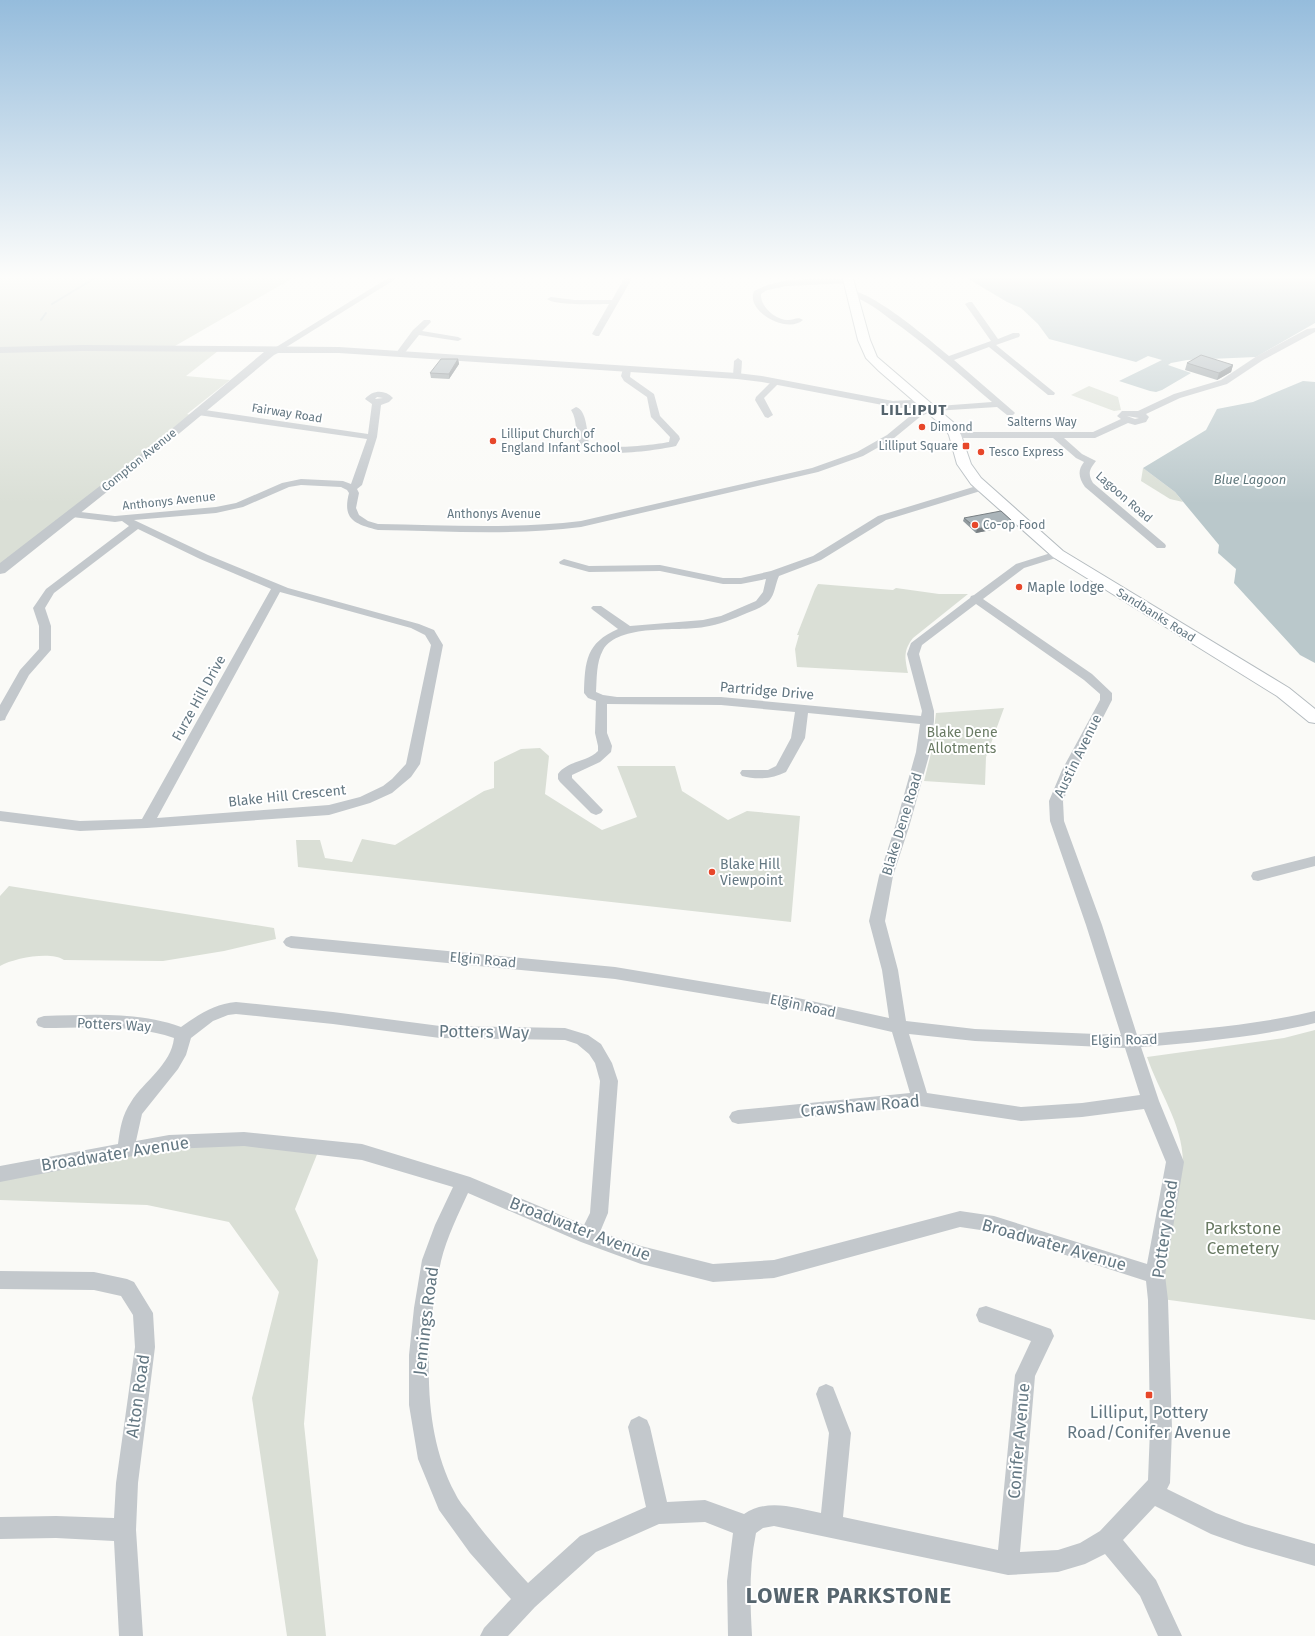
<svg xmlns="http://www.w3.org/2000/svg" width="1315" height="1636" viewBox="0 0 1315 1636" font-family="'Fira Sans',sans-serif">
  <rect width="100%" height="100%" fill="#fafaf7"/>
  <g fill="#dadfd6">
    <path d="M0,275H298L175,346L218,351L186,376L230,380L187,414L194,416L0,570Z"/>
    <path d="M1089,386L1118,397L1121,410L1114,411L1071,395Z"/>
    <path d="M1143,468L1175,492L1183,502L1170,499L1141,481Z"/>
    <path d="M818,584L893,590L896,588L939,594H968L913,638C903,651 905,658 908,673L797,667L795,649L799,635H797L815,589Z"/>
    <path d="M1004,708L986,757L985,785L924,781L931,753L936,713Z"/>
    <path d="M540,748L549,756L545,794L602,830L637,817L617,766H675L682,791L728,820L747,811L800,816L791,922L298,867L296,840H320L325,858L352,862L362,839L395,845L484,791L494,788V762L521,749Z"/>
    <path d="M9,886L274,928L276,939L224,951L163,961L64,960C51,951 14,958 0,966V896Z"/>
    <path d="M1315,1030V1320L1162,1299L1161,1276L1183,1161C1182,1123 1159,1092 1147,1057L1284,1038Z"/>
    <path d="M169,1142L320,1147L295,1209L318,1260L304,1424L326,1636H287L252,1398L279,1292L229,1222L147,1205L0,1200V1174Z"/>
  </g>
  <g fill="#bac8cb">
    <path d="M962,275H1315V323L1256,357L1187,360L1171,363L1168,365L1191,373L1162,390L1156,392L1150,391L1119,381L1162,360L1148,356L1136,362L1049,339L1038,324L1021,308L1007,302Z"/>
    <path d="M1303,381L1315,382V663L1300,655L1234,583L1236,569L1218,553L1219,545L1175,492L1143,468L1206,430L1217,409L1253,402Z"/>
  </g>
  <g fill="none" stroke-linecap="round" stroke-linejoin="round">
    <g stroke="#bac8cb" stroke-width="2">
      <path d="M52,304L100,275"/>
      <path d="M41,320L46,313"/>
    </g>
    <defs>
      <path id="secondary" d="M842,275H852L870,340L877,357L954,423L961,435L971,464L981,478L1063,551L1289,688L1315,709V723L1309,722L1277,696L1053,557L971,484L957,464L949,435L945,428L879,371L866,358L858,340Z"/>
    </defs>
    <use href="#secondary" stroke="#b5bcc0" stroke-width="2"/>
    <g fill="#c3c8cc" fill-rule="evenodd">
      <path d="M393,275H402L280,351L277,352L273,349Z"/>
      <path d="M626,275H634L599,336H596L592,334L609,304C597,304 556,306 547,299L551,297L575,300H612Z"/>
      <path d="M848,279L852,281L851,283L787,286L767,290L761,294C760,307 776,320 788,320C794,320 798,316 803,320C788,334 745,312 754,291C781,276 818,279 848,279Z"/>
      <path d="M848,291C868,287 932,342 949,356L991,341L965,304L969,302H972L998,339L1013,333H1019L1020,335L1019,337L996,345L1055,393L1054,395H1048L989,347L954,360L1013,411L1015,413L1013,415H1007L997,407L934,411L921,416L893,439L863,456L818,472L581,527C514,536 445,531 378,530C355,524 342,520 349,493L347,490L341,487L301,485L289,487L243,507L216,513L134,520L208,555L288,588L419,624L434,630L443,645L420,764L411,777L392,793L370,803L329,815L147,828L80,831L0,821V811L80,821L142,819L271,589L200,559L138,529L54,593L45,608L51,626V650L29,675L6,717L5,720L0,721V705L20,670L39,649V626L33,608L46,589L129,526L122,521L115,522L72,517L67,514L68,512L72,511L115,516L216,507L236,503L282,483L301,479L343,481L351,484L367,439L198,415L195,414L193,412L195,410L198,409L368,434L372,404L365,399C372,390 385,389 393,398L389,402L381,405L377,437L362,485L357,489L359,493L356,508L359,515L368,521L378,524C445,525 514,529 581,521L812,468L857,452L887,435L915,412L924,409L925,407L992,402C958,373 926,344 890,319C877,309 864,299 848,295ZM377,397L383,398L375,399ZM280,592L411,628L425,635L431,645L406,764L392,779L383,786L360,797L329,805L157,818Z"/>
      <path d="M424,320H430L431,322L422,331L458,337L462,339L458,341L419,335L403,355H397L396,353L413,330Z"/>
      <path d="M1315,328V332L1263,360L1227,384L1180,398L1146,414L1149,417L1146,422L1135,425L1128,423L1095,438H1064L1082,454L1096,461C1090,469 1087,473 1093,483L1165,544L1166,546L1165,548H1157L1085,487C1079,478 1077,471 1084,462L1076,458L1053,438H955L950,435L955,432H1093L1121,419L1117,416L1122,411H1138L1174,394L1221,380L1257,356L1307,329ZM1127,416L1139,418L1135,419Z"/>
      <path d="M738,358L742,361L741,376L737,379L733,376L734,361Z"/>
      <path d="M627,366L631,369L630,377L654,394L660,416L679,436L680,439L676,446C659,450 592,460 581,445C574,435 578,420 571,410L576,407C587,410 587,433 589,443C599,451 654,445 669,442L670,437L651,417L647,397L624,381L621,376L623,369Z"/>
      <path d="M776,379L780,382L764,398L773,415L768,418L765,417L755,400L756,397L773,380Z"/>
      <path d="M983,484L988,487L987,489L886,520L821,560L779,576C775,585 775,594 769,601C763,607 755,610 747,613C733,619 719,625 704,627C677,632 619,623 603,650C596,663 597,678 596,692L603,695L617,697H721L921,716L922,711L907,654L911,643L970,598L971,596L974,595L1016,564L1054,552H1062L1063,554L1062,556L1024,568L983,599L1092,674L1112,693V700L1076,770L1063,801L1064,821L1102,925L1137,1035C1197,1029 1257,1025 1315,1011V1023C1258,1037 1199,1042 1141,1047L1159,1101L1184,1162L1165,1275L1168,1300L1172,1429L1170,1483L1167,1489L1216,1513L1245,1524L1315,1544V1566L1245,1546L1211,1534L1155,1506L1123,1540L1156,1580L1182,1636H1158L1140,1596L1105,1554L1085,1564L1058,1572L1008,1575L774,1526L763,1528L756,1533C749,1567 750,1601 752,1636H728L727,1581L733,1533L705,1522L659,1524L596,1552L535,1607L508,1636H480L484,1628L511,1599L470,1553L439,1510L418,1459L409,1405V1355L414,1308L422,1260L435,1225L453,1187L362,1160L244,1146L169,1149L0,1182V1166L118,1144C120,1129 122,1115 131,1102C144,1081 171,1065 174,1038C136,1024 85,1028 44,1028L38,1026L36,1022L38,1018L44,1016C89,1015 138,1011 181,1027C198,1015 214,1004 236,1002L333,1012L440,1026L565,1028L588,1035L601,1044L612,1063L618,1081L608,1213L600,1232L641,1246L713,1264L774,1260L960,1211L994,1216L1147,1264L1166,1162L1144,1109L1082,1117L1021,1121L920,1106L738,1124L732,1122L729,1117L732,1112L738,1110L910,1093L892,1032L784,1007L615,979L291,948L286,946L283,942L286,938L291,936L615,967L784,995L889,1018L882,970L869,921L879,876L895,827L916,752L920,724L808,713L805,738L786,772C772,779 757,780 742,776L740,773L742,770H768L776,766L791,738L795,712L721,705L607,704V733L612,746L611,752L600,762L572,775V778L603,810L601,813L596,815L591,813L560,782L558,779V774C567,761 587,762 598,751V746L595,733L596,701L588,698L584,693C585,661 586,643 618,629L593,610L591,608L593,606H601L630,626L703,620L721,616L756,601L763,592L766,579L741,584H723L660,571L589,572L560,564L559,562L564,559L589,566L660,565L723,578H741L771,571L813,556L878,516ZM976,604L1084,680L1100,694V700L1062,770L1049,801L1050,821L1086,925L1121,1035L975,1029L906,1021L898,970L885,921L893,876L909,827L930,752L934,721V711L919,654L922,645ZM236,1014L333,1024L440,1038L565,1040L577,1044L589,1054L595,1063L600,1081L590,1213L584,1225L470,1177L362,1144L244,1132L169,1135L136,1141L142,1114L178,1069L186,1055L191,1038L213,1021L228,1015ZM909,1034L975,1041L1125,1048L1140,1095L1082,1103L1021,1107L927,1093ZM468,1193L581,1242L641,1264L713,1282L774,1278L960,1227L994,1232L1146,1281L1148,1300L1150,1429L1148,1480L1100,1531L1080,1543L1058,1550L1020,1552L1035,1376L1054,1336L1051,1329L986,1306L979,1308L976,1315L979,1322L1031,1341L1015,1375L998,1550L843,1517L851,1433L833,1387L826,1384L819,1387L816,1394L829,1433L821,1513C795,1508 768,1498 744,1514L705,1500L667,1502L650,1427L647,1420L639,1416L631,1420L628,1427L646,1507L580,1536L528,1583C507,1560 487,1538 469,1513C464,1507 458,1500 455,1493C419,1426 426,1333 441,1261C447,1237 458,1215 468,1193Z"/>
      <path d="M1315,856V866L1258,881L1253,880L1251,876L1253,872Z"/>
      <path d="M0,1271L94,1272L127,1279L134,1282L153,1313L155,1347L138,1483L136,1530L143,1636H119L114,1541L56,1538L0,1539V1517L56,1516L114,1518L116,1483L135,1347L133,1315L121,1296L94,1290L0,1289Z"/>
    </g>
    <path fill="#c3c8cc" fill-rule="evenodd" d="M83,345L339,347L737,373L762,376L893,401C902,401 923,398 928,403C921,410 902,408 893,407L762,382L737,379L339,353H278L274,355L152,456L5,573L0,574V563L144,452L264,352L83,351L0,353V347Z"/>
    <use href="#secondary" fill="#fff" fill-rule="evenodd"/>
  </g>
  <g fill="#929b9f">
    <path d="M458,359L459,364L449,379L431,378L430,373Z"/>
    <path d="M1187,363L1233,365L1231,372L1217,380L1185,370Z"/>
    <path d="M964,518L1012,521V525L991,528V530L976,533L963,521Z"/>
  </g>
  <g fill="#777e82">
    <path d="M458,359L459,364L449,379V374Z"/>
    <path d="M1233,365L1231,372L1217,380L1219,373Z"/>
    <path d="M1012,521V525L991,528V530L976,533L977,529L990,525Z"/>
  </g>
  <g fill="#aab4b9" stroke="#777e82">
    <path d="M1201,355L1233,365L1219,373L1187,363Z"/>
    <path d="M441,359H458L449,374L430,373Z"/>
    <path d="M1001,511L1012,521L990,525L992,526L977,529L964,518Z"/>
  </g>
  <linearGradient id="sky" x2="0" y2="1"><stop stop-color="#95bcdc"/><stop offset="0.55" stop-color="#fdfdfb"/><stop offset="1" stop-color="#fdfdfb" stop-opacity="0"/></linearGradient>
  <rect width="1315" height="504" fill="url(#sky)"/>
  <g fill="#e7472a" stroke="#fff" stroke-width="1.5">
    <circle cx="922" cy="427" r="4"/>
    <circle cx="493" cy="441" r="4"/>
    <rect x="962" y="442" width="8" height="8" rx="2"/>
    <circle cx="981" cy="452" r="4"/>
    <circle cx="975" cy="525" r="4"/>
    <circle cx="1019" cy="587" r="4"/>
    <circle cx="712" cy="872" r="4"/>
    <rect x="1145" y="1391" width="8" height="8" rx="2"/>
  </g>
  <g text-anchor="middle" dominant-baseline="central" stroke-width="4" stroke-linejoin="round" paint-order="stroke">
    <g font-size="12" fill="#647883" stroke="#fff">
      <text transform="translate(287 413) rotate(9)">Fairway Road</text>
      <text x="1042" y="422">Salterns Way</text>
      <text transform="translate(139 460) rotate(-39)">Compton Avenue</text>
      <text transform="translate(1124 497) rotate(41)">Lagoon Road</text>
      <text transform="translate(169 501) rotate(-6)">Anthonys Avenue</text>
      <text x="494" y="514">Anthonys Avenue</text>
      <text transform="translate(1156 615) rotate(32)">Sandbanks Road</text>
    </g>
    <g font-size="12" fill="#647883" stroke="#fff" text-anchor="start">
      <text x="930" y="427">Dimond</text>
      <text x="501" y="434">Lilliput Church of<tspan x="501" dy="14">England Infant School</tspan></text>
      <text x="958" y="446" text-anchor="end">Lilliput Square</text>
      <text x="989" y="452">Tesco Express</text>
      <text x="983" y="525">Co-op Food</text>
    </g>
    <g font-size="13" font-style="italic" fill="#5f777c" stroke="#fff">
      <text x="1250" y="479">Blue Lagoon</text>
    </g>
    <g font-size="14" fill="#647883" stroke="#fff" text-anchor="start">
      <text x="1027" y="587">Maple lodge</text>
      <text x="720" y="864">Blake Hill<tspan x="720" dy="16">Viewpoint</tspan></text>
    </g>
    <g font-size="14" fill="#647883" stroke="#fff">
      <text transform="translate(767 691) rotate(5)">Partridge Drive</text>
      <text transform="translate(199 698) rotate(-61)">Furze Hill Drive</text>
      <text transform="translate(1078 756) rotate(-64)">Austin Avenue</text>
      <text transform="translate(287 796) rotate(-6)">Blake Hill Crescent</text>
      <text transform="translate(902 824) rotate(-73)">Blake Dene Road</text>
      <text transform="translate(483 960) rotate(5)">Elgin Road</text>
      <text transform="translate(803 1006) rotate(12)">Elgin Road</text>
      <text transform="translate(114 1025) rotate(3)">Potters Way</text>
      <text transform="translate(1124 1040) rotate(-1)">Elgin Road</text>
    </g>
    <g font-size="14" fill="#697a63" stroke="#fff">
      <text x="962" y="732">Blake Dene<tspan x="962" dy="16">Allotments</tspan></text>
    </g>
    <g font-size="15" font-weight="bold" letter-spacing="1" fill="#56656e" stroke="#fff">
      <text x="914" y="410">LILLIPUT</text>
    </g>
    <g font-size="17" fill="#647883" stroke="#fff">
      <text transform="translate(484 1032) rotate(1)">Potters Way</text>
      <text transform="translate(860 1106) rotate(-5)">Crawshaw Road</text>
      <text transform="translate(115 1154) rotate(-9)">Broadwater Avenue</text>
      <text transform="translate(580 1229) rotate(21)">Broadwater Avenue</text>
      <text transform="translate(1165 1229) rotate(-82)">Pottery Road</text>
      <text transform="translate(1054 1245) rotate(16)">Broadwater Avenue</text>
      <text transform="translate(426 1321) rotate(-83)">Jennings Road</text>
      <text transform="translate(138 1396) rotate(-82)">Alton Road</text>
      <text transform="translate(1019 1441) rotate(-85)">Conifer Avenue</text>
    </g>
    <g font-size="17" fill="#697a63" stroke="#fff">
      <text x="1243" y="1228">Parkstone<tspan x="1243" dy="20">Cemetery</tspan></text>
    </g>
    <g font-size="17" fill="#647883" stroke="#fff">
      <text x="1149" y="1412">Lilliput, Pottery<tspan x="1149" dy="20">Road/Conifer Avenue</tspan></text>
    </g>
    <g font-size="22" font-weight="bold" letter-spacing="1" fill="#56656e" stroke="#fff">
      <text x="849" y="1595">LOWER PARKSTONE</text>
    </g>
  </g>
</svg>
